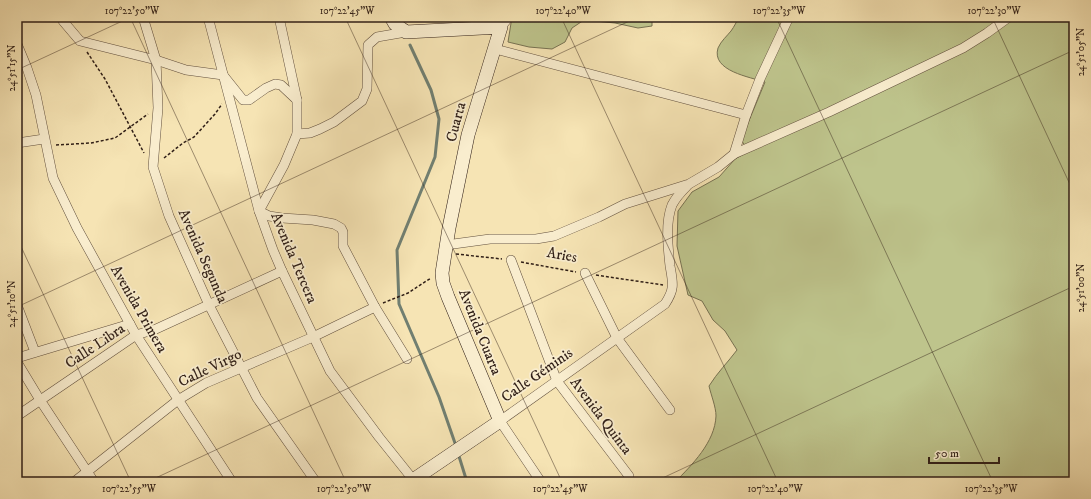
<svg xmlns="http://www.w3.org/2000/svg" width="1091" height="499" viewBox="0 0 1091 499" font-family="'IM FELL DW Pica',serif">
  <rect width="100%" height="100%" fill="#f6e4b4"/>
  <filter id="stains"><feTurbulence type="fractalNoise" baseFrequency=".005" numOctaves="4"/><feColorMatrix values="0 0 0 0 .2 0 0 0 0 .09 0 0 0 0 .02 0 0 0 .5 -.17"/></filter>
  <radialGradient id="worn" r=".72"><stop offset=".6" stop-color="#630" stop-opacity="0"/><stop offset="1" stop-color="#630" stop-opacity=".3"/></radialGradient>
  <g fill="#bec48c" stroke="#777252">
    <path d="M512,17H652V26L638,28L615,23L584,20L572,28L565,42L552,49L529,47L508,42Z"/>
    <path d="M739,17H1074V482H675C692,465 715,442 716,416C716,407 711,395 709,386C717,373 728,362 737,350L725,331L713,320L702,301L688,295L677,246L678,211L692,192L719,177L735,159L749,151L741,140L765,82C750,77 711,71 718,48C721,41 727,36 731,31C734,27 737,21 739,17Z"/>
  </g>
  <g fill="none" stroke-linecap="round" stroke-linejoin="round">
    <g stroke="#717f71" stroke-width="3">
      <path d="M410,45L431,90L439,119L435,157L397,250L399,304L439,397L456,446"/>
      <path d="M458,453L467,482"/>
    </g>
    <defs>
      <g id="street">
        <path d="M62,17L63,21L80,41L156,60L186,70L223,75L243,100H249L266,88L275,84L281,85L297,100"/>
        <path d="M143,17L156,60L158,108L153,167L169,216L209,305L257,398L316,482"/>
        <path d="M208,17L259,211L273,250L282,271L330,371L379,437L415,482"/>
        <path d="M279,17L297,100V134L284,165L259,211L269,216L282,218L313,220L334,224L341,228L343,232V246L375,307L407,359"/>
        <path d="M501,27L509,17"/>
        <path d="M17,44L27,68L36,95L53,178L77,228L136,335L232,482"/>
        <path d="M495,49L746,115"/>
        <path d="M297,134L310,133L320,129L334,122L362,101L367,89L368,45L377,37L406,32"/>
        <path d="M17,143L44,139"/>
        <path d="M734,154L746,115L760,79L789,17"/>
        <path d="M446,245L490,239H536L554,236L599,217L625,204L689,184L718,167L734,154L829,112L963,48L987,33L1009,17"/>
        <path d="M511,260L557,381L629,476"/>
        <path d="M585,273L617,338L670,410"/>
        <path d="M17,305L35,352"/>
        <path d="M17,358L130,324"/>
        <path d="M17,362L40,400L94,482"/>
        <path d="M17,416L136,335L156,329L282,271"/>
        <path d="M74,482L178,400L206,383L313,337L375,307"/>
        <path d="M541,482L500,421L665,304C675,289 673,283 670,266C668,247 665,223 672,205C676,197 681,192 687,186"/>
      </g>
      <path id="secondary" d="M391,17L395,24L406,32L501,27L468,135L449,228L442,273L443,283L448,297L500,421L410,482"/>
    </defs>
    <use href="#street" stroke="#62503e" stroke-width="10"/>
    <use href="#secondary" stroke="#301f17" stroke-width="14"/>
    <g stroke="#301f17" stroke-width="1.5" stroke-dasharray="3 2" stroke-linecap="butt">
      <path d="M87,52L105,79L144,153"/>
      <path d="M56,145L91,143L115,138L148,114"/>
      <path d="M164,158L183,143L194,137L215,114L222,104"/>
      <path d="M456,254L502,259"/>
      <path d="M521,262L576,272"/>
      <path d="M596,275L663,285"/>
      <path d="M383,303L408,293L431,278"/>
    </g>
    <use href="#street" stroke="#f9edce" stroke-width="9"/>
    <use href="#secondary" stroke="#f9edce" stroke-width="13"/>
  </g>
  <path fill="none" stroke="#301f17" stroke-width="1" stroke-opacity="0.45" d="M130,17L346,482M345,17L562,482M561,17L778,482M776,17L993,482M992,17L1074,193M17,70L131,17M17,238L131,482M17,307L638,17M147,482L1074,50M654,482L1074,286"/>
  <g text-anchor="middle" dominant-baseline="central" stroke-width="3.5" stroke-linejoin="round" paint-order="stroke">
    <g font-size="15" fill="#301f17" stroke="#f9edce">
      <text transform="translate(456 122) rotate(-75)">Cuarta</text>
      <text transform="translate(562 255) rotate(10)">Aries</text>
      <text transform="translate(203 256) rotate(66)">Avenida Segunda</text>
      <text transform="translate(294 258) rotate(67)">Avenida Tercera</text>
      <text transform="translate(139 309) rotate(60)">Avenida Primera</text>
      <text transform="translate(480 332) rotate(68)">Avenida Cuarta</text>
      <text transform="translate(95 346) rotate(-34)">Calle Libra</text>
      <text transform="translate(210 368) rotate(-26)">Calle Virgo</text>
      <text transform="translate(537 375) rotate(-35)">Calle Géminis</text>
      <text transform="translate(601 416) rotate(53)">Avenida Quinta</text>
    </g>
  </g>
  <rect width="1091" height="499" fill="none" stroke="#f6e4b4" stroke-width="44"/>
  <path d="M929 457v6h70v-6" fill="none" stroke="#301f17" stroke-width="2"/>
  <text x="935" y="457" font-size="12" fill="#301f17" stroke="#f9edce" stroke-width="3" paint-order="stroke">50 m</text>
  <rect x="22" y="22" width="1047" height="455" fill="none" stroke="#301f17" stroke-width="1.5"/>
  <g font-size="10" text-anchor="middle" fill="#301f17">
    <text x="132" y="14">107°22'50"W</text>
    <text x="347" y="14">107°22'45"W</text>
    <text x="563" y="14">107°22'40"W</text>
    <text x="779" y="14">107°22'35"W</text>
    <text x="994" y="14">107°22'30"W</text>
    <text transform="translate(1080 52) rotate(-90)" y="4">24°51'05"N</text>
    <text transform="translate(11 68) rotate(-90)" y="4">24°51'15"N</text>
    <text transform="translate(1080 288) rotate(-90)" y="4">24°51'00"N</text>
    <text transform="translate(11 304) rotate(-90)" y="4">24°51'10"N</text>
    <text x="129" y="492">107°22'55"W</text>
    <text x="344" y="492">107°22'50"W</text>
    <text x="560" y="492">107°22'45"W</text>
    <text x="775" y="492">107°22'40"W</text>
    <text x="991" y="492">107°22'35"W</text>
  </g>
  <rect width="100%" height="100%" filter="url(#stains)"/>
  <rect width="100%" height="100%" fill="url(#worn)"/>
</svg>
